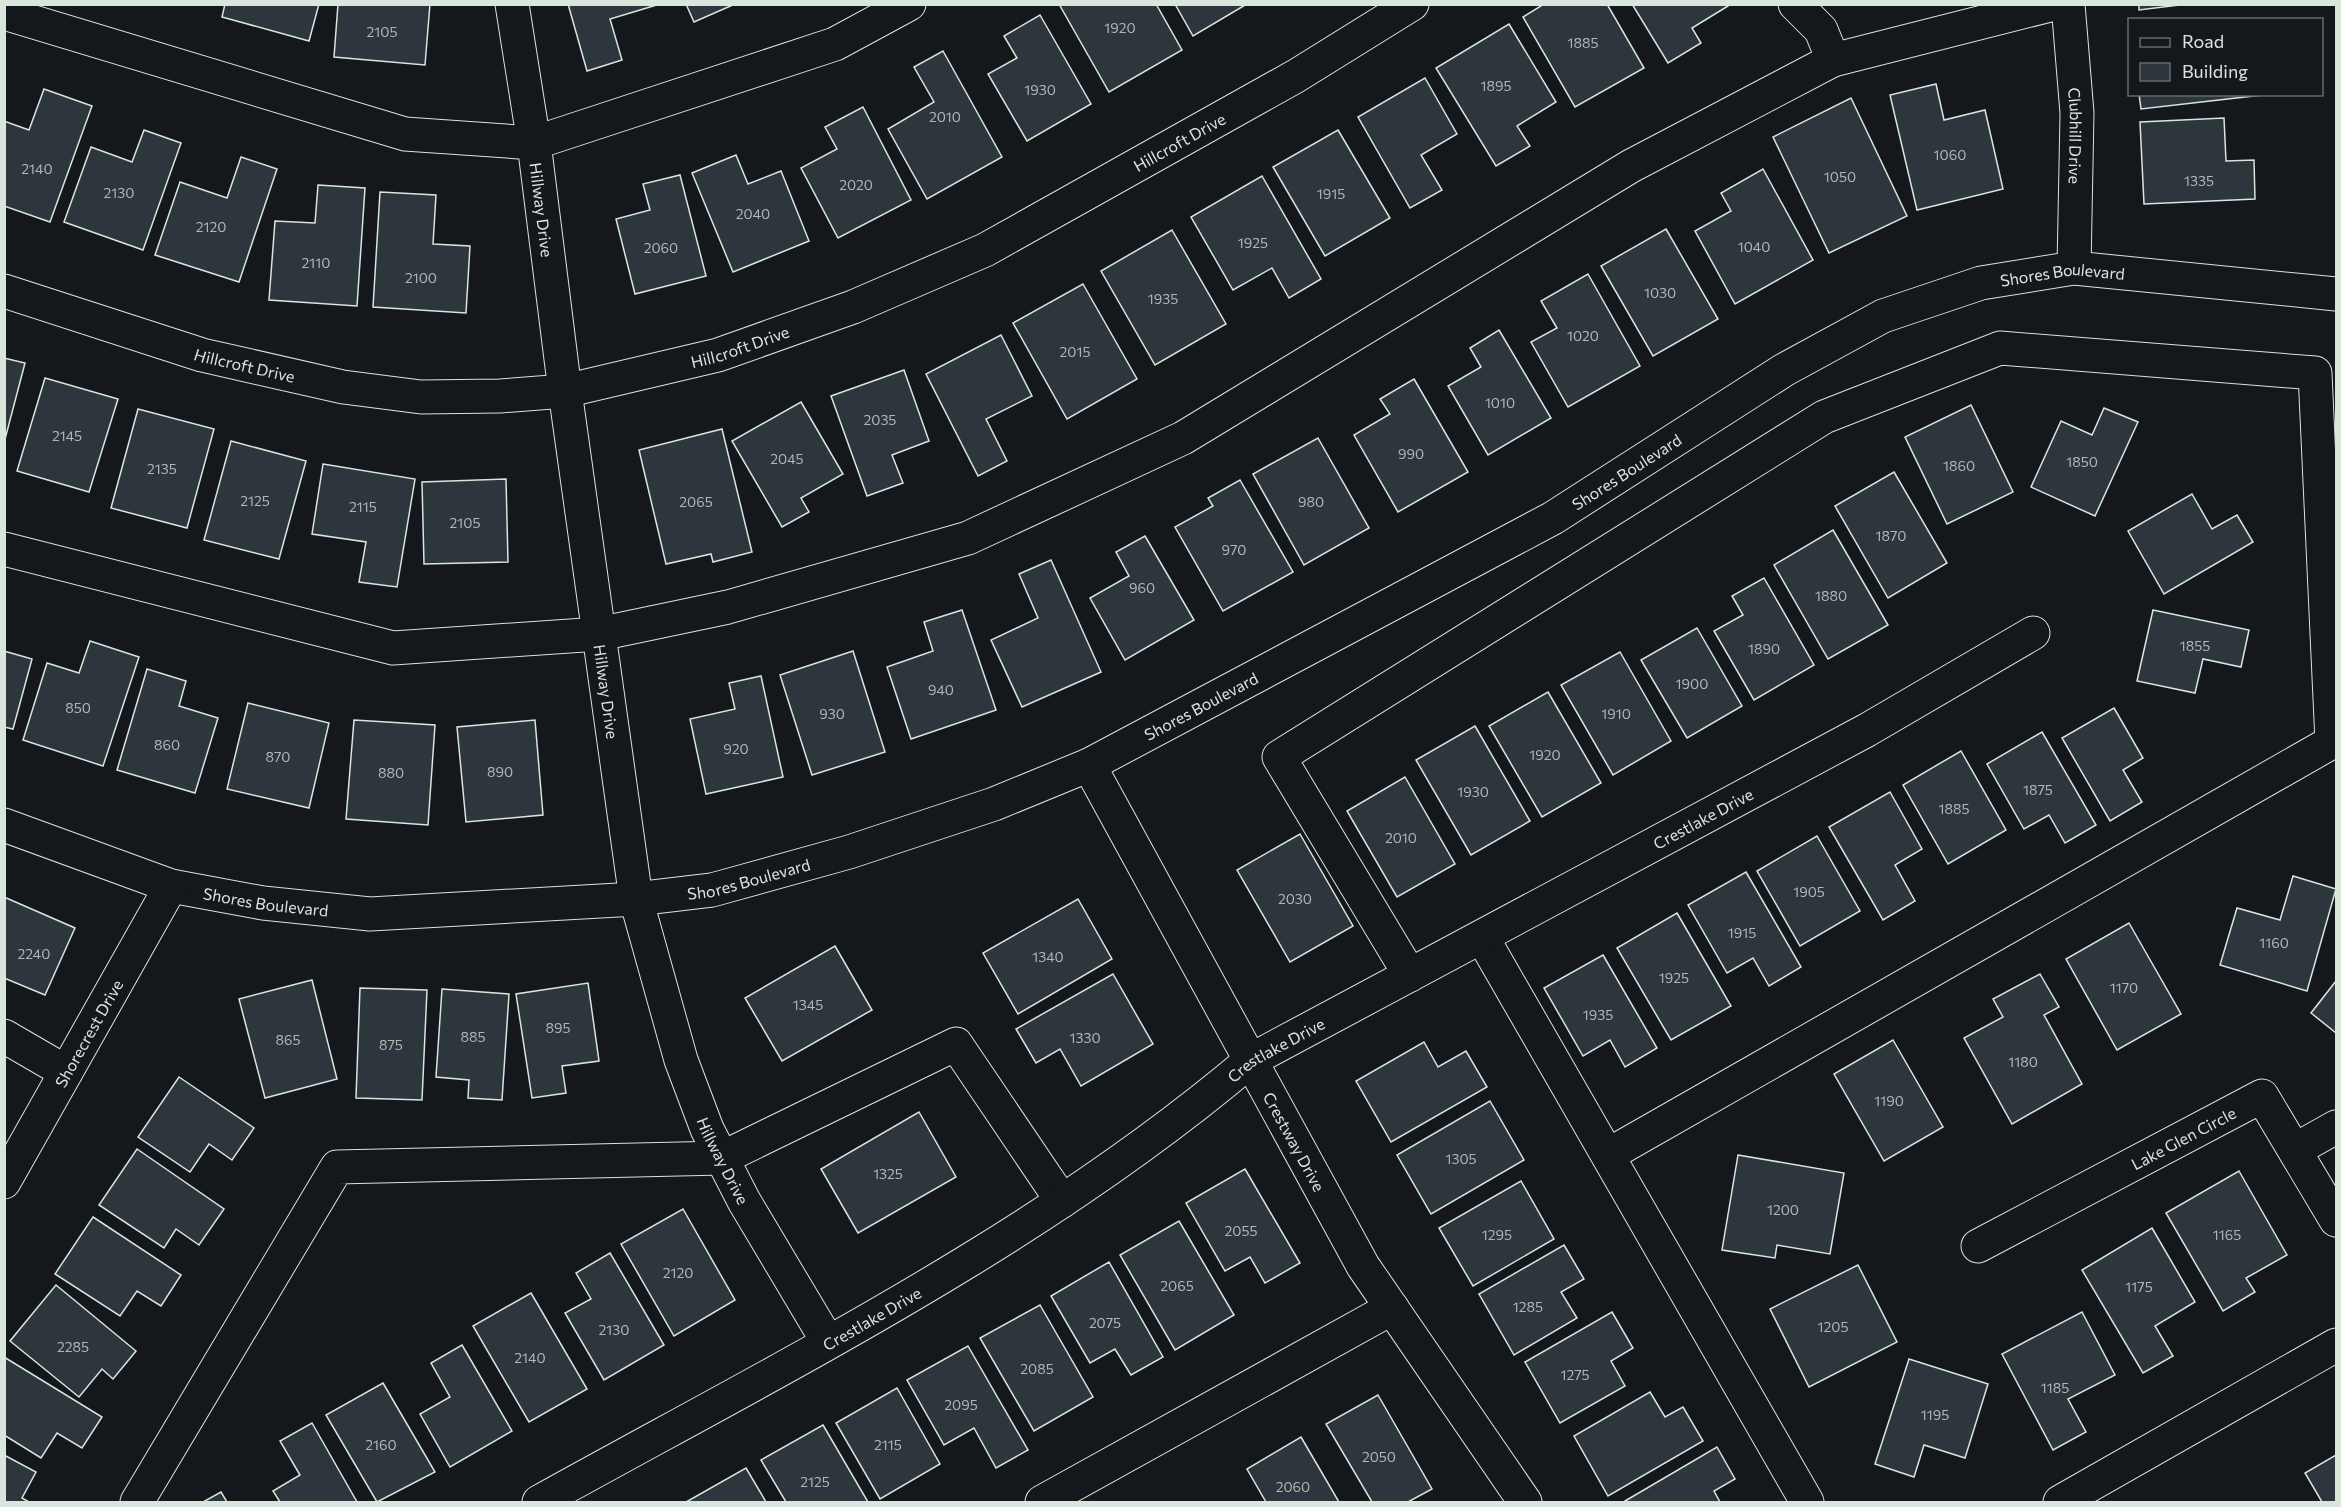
<svg xmlns="http://www.w3.org/2000/svg" width="2341" height="1507" viewBox="0 0 2341 1507" font-family="Commissioner,sans-serif">
  <rect width="100%" height="100%" fill="#14181c"/>
  <g fill="#2c363c" stroke="#d8e6dc" stroke-width="1.5">
    <path d="M225,4H319L309,41L222,17Z"/>
    <path d="M338,4H430L425,65L334,57Z"/>
    <path d="M568,4H660L610,19L622,60L587,71Z"/>
    <path d="M686,4H735L694,22Z"/>
    <path d="M1059,4H1156L1182,50L1109,92Z"/>
    <path d="M1175,4H1247L1193,36Z"/>
    <path d="M1544,4H1607L1644,68L1575,107L1523,17Z"/>
    <path d="M1632,4H1728V6L1692,28L1701,43L1668,63Z"/>
    <path d="M2139,4H2188L2139,10Z"/>
    <path d="M1040,15L1091,104L1027,141L988,74L1017,58L1004,36Z"/>
    <path d="M1509,24L1556,102L1517,126L1530,146L1496,166L1436,68Z"/>
    <path d="M943,51L1002,157L927,199L888,129L934,102L914,67Z"/>
    <path d="M1425,78L1457,134L1421,155L1442,190L1410,208L1358,117Z"/>
    <path d="M1936,84L1944,120L1985,110L2003,189L1917,210L1890,95Z"/>
    <path d="M44,89L92,106L50,222L4,206V121L29,130Z"/>
    <path d="M2139,94H2262V95L2141,109Z"/>
    <path d="M1851,98L1907,216L1829,253L1773,137Z"/>
    <path d="M863,107L911,200L838,238L801,168L837,149L825,127Z"/>
    <path d="M2224,118L2226,161L2254,160L2255,199L2144,204L2140,122Z"/>
    <path d="M144,130L181,143L143,250L64,222L91,147L132,162Z"/>
    <path d="M1338,130L1390,218L1325,256L1273,167Z"/>
    <path d="M736,155L748,184L781,171L809,241L733,272L692,173Z"/>
    <path d="M241,157L277,169L239,282L155,255L180,182L227,198Z"/>
    <path d="M1763,169L1813,260L1735,304L1695,231L1731,211L1721,193Z"/>
    <path d="M680,175L706,276L635,294L616,219L650,210L643,184Z"/>
    <path d="M1262,176L1321,279L1289,298L1272,268L1233,290L1191,217Z"/>
    <path d="M318,185L365,188L357,306L269,300L275,221L315,223Z"/>
    <path d="M380,192L436,195L433,244L470,246L466,313L373,307Z"/>
    <path d="M1666,229L1718,319L1653,356L1601,266Z"/>
    <path d="M1172,230L1226,324L1155,365L1101,271Z"/>
    <path d="M1588,274L1640,366L1568,407L1531,342L1557,328L1541,301Z"/>
    <path d="M1083,284L1137,379L1067,419L1013,323Z"/>
    <path d="M1499,330L1551,418L1488,455L1448,386L1481,367L1470,348Z"/>
    <path d="M1001,335L1032,396L986,419L1007,461L978,476L926,374Z"/>
    <path d="M4,358L25,363L4,443Z"/>
    <path d="M904,370L929,441L892,455L903,483L867,496L831,396Z"/>
    <path d="M45,378L118,399L89,492L17,471Z"/>
    <path d="M1414,379L1468,472L1398,512L1354,435L1390,414L1380,399Z"/>
    <path d="M801,402L843,474L801,498L809,512L782,527L732,441Z"/>
    <path d="M1971,405L2013,492L1947,524L1905,437Z"/>
    <path d="M2104,408L2138,422L2095,516L2031,487L2061,421L2092,435Z"/>
    <path d="M138,409L214,429L187,528L111,508Z"/>
    <path d="M722,429L752,552L713,562L711,554L666,564L639,450Z"/>
    <path d="M1318,438L1369,528L1304,565L1253,474Z"/>
    <path d="M231,441L306,461L279,559L204,540Z"/>
    <path d="M323,464L415,479L397,587L359,582L366,542L312,534Z"/>
    <path d="M1894,472L1947,563L1888,598L1835,506Z"/>
    <path d="M506,479L508,562L424,564L422,482Z"/>
    <path d="M1240,480L1293,572L1223,611L1175,527L1213,506L1208,498Z"/>
    <path d="M2192,494L2212,529L2237,515L2253,542L2164,594L2128,531Z"/>
    <path d="M1833,530L1888,625L1828,659L1774,565Z"/>
    <path d="M1145,536L1194,620L1125,660L1090,598L1129,576L1116,552Z"/>
    <path d="M1051,560L1101,672L1022,707L991,640L1038,618L1019,574Z"/>
    <path d="M1764,578L1814,665L1754,700L1714,631L1743,615L1732,596Z"/>
    <path d="M962,610L996,710L911,739L887,667L933,651L924,622Z"/>
    <path d="M2153,610L2249,630L2241,667L2203,659L2195,693L2137,681Z"/>
    <path d="M1697,628L1742,706L1687,738L1641,660Z"/>
    <path d="M90,641L139,657L103,766L23,740L47,663L79,673Z"/>
    <path d="M4,651L32,659L13,729L4,727Z"/>
    <path d="M853,651L885,752L812,775L780,675Z"/>
    <path d="M1620,652L1671,741L1613,775L1561,685Z"/>
    <path d="M147,669L186,681L179,706L218,718L195,793L117,770Z"/>
    <path d="M761,676L783,777L706,794L690,719L735,709L729,683Z"/>
    <path d="M1548,692L1601,783L1542,817L1489,726Z"/>
    <path d="M248,703L329,723L309,808L227,789Z"/>
    <path d="M2114,708L2143,758L2123,770L2142,802L2110,821L2062,738Z"/>
    <path d="M354,720L435,725L428,825L346,819Z"/>
    <path d="M535,720L543,815L466,822L457,727Z"/>
    <path d="M1475,726L1530,821L1471,855L1416,760Z"/>
    <path d="M2042,732L2096,825L2065,843L2049,815L2024,829L1987,764Z"/>
    <path d="M1961,751L2006,830L1948,864L1903,785Z"/>
    <path d="M1405,777L1455,864L1397,897L1347,811Z"/>
    <path d="M1890,792L1922,849L1895,865L1915,901L1883,920L1829,827Z"/>
    <path d="M1300,834L1353,926L1290,962L1237,870Z"/>
    <path d="M1817,836L1860,911L1800,946L1757,871Z"/>
    <path d="M1746,872L1801,967L1769,986L1753,958L1727,973L1688,905Z"/>
    <path d="M2293,876L2336,889L2307,991L2220,965L2237,908L2280,920Z"/>
    <path d="M4,897L75,928L45,995L4,978Z"/>
    <path d="M1078,899L1112,959L1018,1014L983,953Z"/>
    <path d="M1677,913L1731,1006L1671,1040L1617,948Z"/>
    <path d="M2129,923L2181,1014L2117,1050L2066,959Z"/>
    <path d="M835,946L872,1010L782,1061L745,998Z"/>
    <path d="M1603,955L1657,1048L1625,1067L1610,1040L1583,1056L1544,988Z"/>
    <path d="M1113,974L1153,1044L1081,1086L1060,1049L1036,1063L1016,1029Z"/>
    <path d="M2040,974L2059,1007L2044,1015L2082,1084L2012,1124L1964,1038L2003,1017L1993,999Z"/>
    <path d="M312,980L337,1079L265,1098L239,999Z"/>
    <path d="M2336,981V1033L2311,1013Z"/>
    <path d="M588,983L599,1061L562,1066L566,1093L532,1098L516,994Z"/>
    <path d="M360,988L427,990L422,1100L356,1098Z"/>
    <path d="M442,989L509,994L502,1100L468,1098L469,1080L436,1077Z"/>
    <path d="M1893,1040L1943,1127L1884,1161L1834,1074Z"/>
    <path d="M1424,1042L1438,1067L1466,1051L1487,1087L1391,1142L1356,1081Z"/>
    <path d="M179,1077L254,1128L232,1160L209,1144L190,1172L138,1137Z"/>
    <path d="M1490,1101L1524,1160L1431,1214L1397,1155Z"/>
    <path d="M919,1112L956,1177L858,1233L821,1169Z"/>
    <path d="M137,1149L224,1209L199,1245L176,1229L164,1248L99,1205Z"/>
    <path d="M1738,1155L1844,1173L1830,1254L1777,1245L1775,1258L1722,1250Z"/>
    <path d="M1245,1169L1300,1263L1265,1283L1250,1257L1225,1271L1186,1203Z"/>
    <path d="M2239,1171L2287,1255L2246,1278L2255,1292L2223,1311L2166,1213Z"/>
    <path d="M1521,1181L1554,1239L1473,1286L1439,1228Z"/>
    <path d="M683,1209L735,1300L674,1336L621,1244Z"/>
    <path d="M93,1217L181,1275L161,1306L137,1291L120,1316L55,1274Z"/>
    <path d="M1179,1221L1234,1315L1175,1350L1120,1255Z"/>
    <path d="M2152,1228L2195,1302L2155,1326L2173,1356L2143,1373L2082,1270Z"/>
    <path d="M1564,1245L1584,1279L1561,1292L1577,1318L1514,1355L1479,1294Z"/>
    <path d="M610,1253L664,1345L604,1380L565,1313L591,1299L576,1273Z"/>
    <path d="M1109,1262L1163,1357L1131,1375L1115,1349L1090,1363L1051,1296Z"/>
    <path d="M1858,1265L1897,1342L1809,1387L1770,1309Z"/>
    <path d="M56,1285L136,1351L113,1379L102,1369L79,1397L10,1341Z"/>
    <path d="M531,1293L587,1389L529,1422L473,1326Z"/>
    <path d="M1040,1305L1093,1397L1034,1431L980,1338Z"/>
    <path d="M1612,1312L1633,1348L1611,1361L1625,1386L1560,1423L1525,1362Z"/>
    <path d="M2082,1312L2115,1375L2068,1399L2086,1432L2053,1450L2002,1354Z"/>
    <path d="M462,1345L512,1431L450,1467L420,1414L450,1397L431,1363Z"/>
    <path d="M968,1346L1028,1450L996,1468L974,1428L944,1445L907,1380Z"/>
    <path d="M4,1357L102,1417L82,1448L57,1433L41,1458L4,1435Z"/>
    <path d="M1909,1359L1988,1384L1965,1458L1924,1445L1914,1477L1875,1464Z"/>
    <path d="M383,1383L435,1472L377,1502L326,1415Z"/>
    <path d="M897,1388L940,1464L880,1499L836,1423Z"/>
    <path d="M1650,1392L1665,1417L1683,1407L1703,1441L1608,1496L1574,1436Z"/>
    <path d="M1378,1395L1432,1489L1408,1502H1372L1326,1424Z"/>
    <path d="M312,1423L357,1502H280L273,1491L300,1475L280,1441Z"/>
    <path d="M823,1425L868,1502H786L761,1460Z"/>
    <path d="M1301,1437L1339,1502H1266L1247,1469Z"/>
    <path d="M1717,1447L1735,1479L1714,1491L1720,1502H1626L1625,1501Z"/>
    <path d="M4,1455L36,1472L22,1498L29,1502H4Z"/>
    <path d="M2336,1455V1502H2322L2305,1473Z"/>
    <path d="M746,1468L766,1502H686Z"/>
    <path d="M221,1492L227,1502H203Z"/>
  </g>
  <g fill="none" stroke-linecap="round" stroke-linejoin="round">
    <defs>
      <g id="minor">
        <path id="s1" d="M512,4L534,143L565,391L636,899L681,1060L707,1129L744,1201L828,1342"/>
        <path d="M1795,4L1821,30L1833,60L2054,4"/>
        <path id="s2" d="M2068,4L2077,113L2074,268"/>
        <path d="M4,13L405,134L534,143L835,44L909,4"/>
        <path id="s3" d="M4,291L202,355L343,387L421,397L500,396L565,391L718,355L853,307L985,250L1296,76L1412,4"/>
        <path d="M4,549L393,648L599,634L728,607L968,538L1183,438L1631,166L1833,60"/>
        <path id="s4" d="M1089,765L1363,1266L1525,1502"/>
        <path id="s5" d="M4,825L171,886L263,903L370,914L636,899L712,890L849,852L994,804L1089,765L1553,518L1784,370L1883,316L1981,283L2074,268L2336,294"/>
        <path d="M1482,937L1807,1502"/>
        <path d="M1410,975L1279,757L1824,417L2000,348L2315,373L2332,742L1608,1155"/>
        <path d="M4,1036L66,1072"/>
        <path d="M2295,1150L2336,1127"/>
        <path id="s6" d="M4,1182L171,886"/>
        <path id="s7" d="M1978,1246L2262,1096L2336,1220"/>
        <path d="M137,1502L337,1167L722,1158L956,1044L1062,1201"/>
        <path id="s8" d="M539,1502C780,1368 1039,1240 1251,1060L1867,730L2033,633"/>
        <path d="M1042,1502L1392,1308"/>
        <path d="M2060,1502L2336,1345"/>
      </g>
    </defs>
    <use href="#minor" stroke="#d8e6dc" stroke-width="35"/>
    <use href="#minor" stroke="#14181c" stroke-width="33"/>
  </g>
  <g text-anchor="middle" dominant-baseline="central" stroke-width="4.5" stroke-linejoin="round" paint-order="stroke">
    <g font-size="14" fill="#adbab4">
      <text x="1120" y="27">1920</text>
      <text x="382" y="31">2105</text>
      <text x="1583" y="42">1885</text>
      <text x="1496" y="85">1895</text>
      <text x="1040" y="89">1930</text>
      <text x="945" y="116">2010</text>
      <text x="1950" y="154">1060</text>
      <text x="37" y="168">2140</text>
      <text x="1840" y="176">1050</text>
      <text x="2199" y="180">1335</text>
      <text x="856" y="184">2020</text>
      <text x="119" y="192">2130</text>
      <text x="1331" y="193">1915</text>
      <text x="753" y="213">2040</text>
      <text x="211" y="226">2120</text>
      <text x="1253" y="242">1925</text>
      <text x="1754" y="246">1040</text>
      <text x="661" y="247">2060</text>
      <text x="316" y="262">2110</text>
      <text x="421" y="277">2100</text>
      <text x="1660" y="292">1030</text>
      <text x="1163" y="298">1935</text>
      <text x="1583" y="335">1020</text>
      <text x="1075" y="351">2015</text>
      <text x="1500" y="402">1010</text>
      <text x="880" y="419">2035</text>
      <text x="67" y="435">2145</text>
      <text x="1411" y="453">990</text>
      <text x="787" y="458">2045</text>
      <text x="2082" y="461">1850</text>
      <text x="1959" y="465">1860</text>
      <text x="162" y="468">2135</text>
      <text x="255" y="500">2125</text>
      <text x="696" y="501">2065</text>
      <text x="1311" y="501">980</text>
      <text x="363" y="506">2115</text>
      <text x="465" y="522">2105</text>
      <text x="1891" y="535">1870</text>
      <text x="1234" y="549">970</text>
      <text x="1142" y="587">960</text>
      <text x="1831" y="595">1880</text>
      <text x="2195" y="645">1855</text>
      <text x="1764" y="648">1890</text>
      <text x="1692" y="683">1900</text>
      <text x="941" y="689">940</text>
      <text x="78" y="707">850</text>
      <text x="832" y="713">930</text>
      <text x="1616" y="713">1910</text>
      <text x="167" y="744">860</text>
      <text x="736" y="748">920</text>
      <text x="1545" y="754">1920</text>
      <text x="278" y="756">870</text>
      <text x="500" y="771">890</text>
      <text x="391" y="772">880</text>
      <text x="2038" y="789">1875</text>
      <text x="1473" y="791">1930</text>
      <text x="1954" y="808">1885</text>
      <text x="1401" y="837">2010</text>
      <text x="1809" y="891">1905</text>
      <text x="1295" y="898">2030</text>
      <text x="1742" y="932">1915</text>
      <text x="2274" y="942">1160</text>
      <text x="34" y="953">2240</text>
      <text x="1048" y="956">1340</text>
      <text x="1674" y="977">1925</text>
      <text x="2124" y="987">1170</text>
      <text x="808" y="1004">1345</text>
      <text x="1598" y="1014">1935</text>
      <text x="558" y="1027">895</text>
      <text x="473" y="1036">885</text>
      <text x="1085" y="1037">1330</text>
      <text x="288" y="1039">865</text>
      <text x="391" y="1044">875</text>
      <text x="2023" y="1061">1180</text>
      <text x="1889" y="1100">1190</text>
      <text x="1461" y="1158">1305</text>
      <text x="888" y="1173">1325</text>
      <text x="1783" y="1209">1200</text>
      <text x="1241" y="1230">2055</text>
      <text x="1497" y="1234">1295</text>
      <text x="2227" y="1234">1165</text>
      <text x="678" y="1272">2120</text>
      <text x="1177" y="1285">2065</text>
      <text x="2139" y="1286">1175</text>
      <text x="1528" y="1306">1285</text>
      <text x="1105" y="1322">2075</text>
      <text x="1833" y="1326">1205</text>
      <text x="614" y="1329">2130</text>
      <text x="73" y="1346">2285</text>
      <text x="530" y="1357">2140</text>
      <text x="1037" y="1368">2085</text>
      <text x="1575" y="1374">1275</text>
      <text x="2055" y="1387">1185</text>
      <text x="961" y="1404">2095</text>
      <text x="1935" y="1414">1195</text>
      <text x="381" y="1444">2160</text>
      <text x="888" y="1444">2115</text>
      <text x="1379" y="1456">2050</text>
      <text x="815" y="1481">2125</text>
      <text x="1293" y="1486">2060</text>
    </g>
    <g font-size="16" fill="#d8e6dc" stroke="#14181c">
      <text stroke="none"><textPath href="#s2" startOffset="132">Clubhill Drive</textPath></text>
      <text stroke="none"><textPath href="#s3" startOffset="1242">Hillcroft Drive</textPath></text>
      <text stroke="none"><textPath href="#s1" startOffset="208">Hillway Drive</textPath></text>
      <text stroke="none"><textPath href="#s5" startOffset="2218">Shores Boulevard</textPath></text>
      <text stroke="none"><textPath href="#s3" startOffset="756">Hillcroft Drive</textPath></text>
      <text stroke="none"><textPath href="#s3" startOffset="252">Hillcroft Drive</textPath></text>
      <text stroke="none"><textPath href="#s5" startOffset="1732">Shores Boulevard</textPath></text>
      <text stroke="none"><textPath href="#s1" startOffset="694">Hillway Drive</textPath></text>
      <text stroke="none"><textPath href="#s5" startOffset="1246">Shores Boulevard</textPath></text>
      <text stroke="none"><textPath href="#s8" startOffset="1352">Crestlake Drive</textPath></text>
      <text stroke="none"><textPath href="#s5" startOffset="760">Shores Boulevard</textPath></text>
      <text stroke="none"><textPath href="#s5" startOffset="274">Shores Boulevard</textPath></text>
      <text stroke="none"><textPath href="#s6" startOffset="171">Shorecrest Drive</textPath></text>
      <text stroke="none"><textPath href="#s8" startOffset="866">Crestlake Drive</textPath></text>
      <text stroke="none"><textPath href="#s7" startOffset="232">Lake Glen Circle</textPath></text>
      <text stroke="none"><textPath href="#s4" startOffset="429">Crestway Drive</textPath></text>
      <text stroke="none"><textPath href="#s1" startOffset="1180">Hillway Drive</textPath></text>
      <text stroke="none"><textPath href="#s8" startOffset="380">Crestlake Drive</textPath></text>
    </g>
  </g>
  <rect width="2341" height="1507" fill="none" stroke="#d8e6dc" stroke-width="12"/>
  <rect x="2128" y="18" width="195" height="78" fill="#14181c" stroke="#626a69" stroke-width="1.5"/>
  <rect x="2140" y="38" width="30" height="9" fill="#14181c" stroke="#626a69" stroke-width="1.5"/>
  <text x="2182" y="48" font-size="18" fill="#d8e6dc">Road</text>
  <rect x="2140" y="63" width="30" height="18" fill="#2c363c" stroke="#626a69" stroke-width="1.5"/>
  <text x="2182" y="78" font-size="18" fill="#d8e6dc">Building</text>
</svg>
